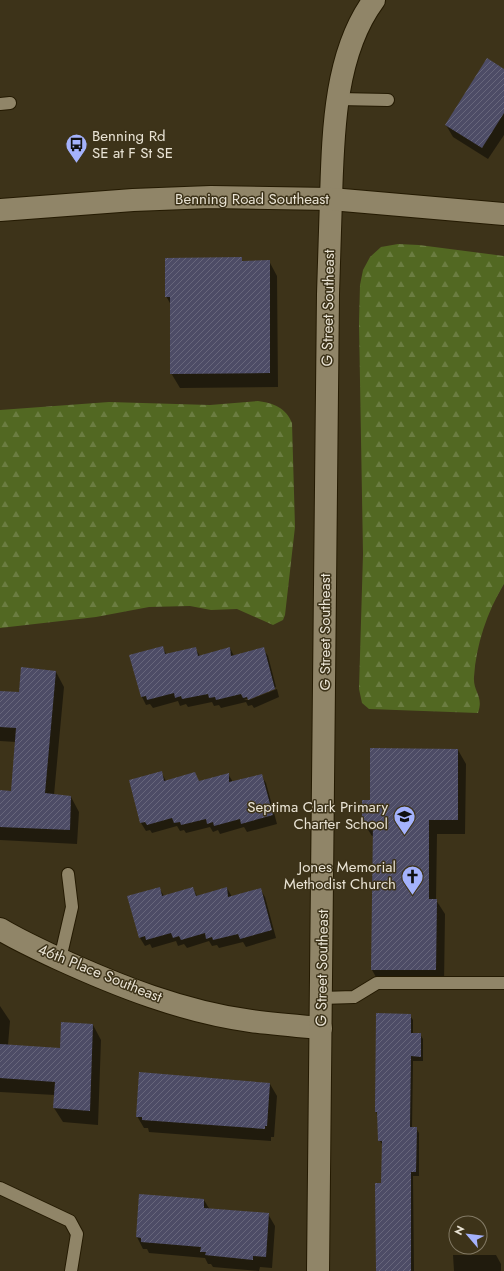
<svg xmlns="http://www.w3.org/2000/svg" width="504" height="1271" viewBox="0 0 504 1271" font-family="Jost,sans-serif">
  <defs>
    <pattern id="forest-firs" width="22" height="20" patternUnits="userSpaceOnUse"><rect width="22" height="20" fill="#526822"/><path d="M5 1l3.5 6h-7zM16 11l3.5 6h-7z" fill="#6b7d41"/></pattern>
    <pattern id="building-hatch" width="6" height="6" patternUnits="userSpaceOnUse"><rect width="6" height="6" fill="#4d4c66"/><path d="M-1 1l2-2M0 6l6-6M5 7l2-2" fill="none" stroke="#67667b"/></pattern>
  </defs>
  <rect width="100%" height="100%" fill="#3d3319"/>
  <g fill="url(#forest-firs)">
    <path d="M398,244L419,245L504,256V584C487,612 476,645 474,677C473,692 484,696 478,713L369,709L362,703L359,689L363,554L359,323L360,285L363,270L370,257L381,247Z"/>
    <path d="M258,401C274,403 286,408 292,423L295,527L285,615L283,620L273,625L237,609L211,610L190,606L149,607L96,617L0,628V410L109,402L210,405Z"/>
  </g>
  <g fill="#0007">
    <path d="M504,70V135L488,159L453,137L446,125Z"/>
    <path d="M241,258L243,262L269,261L277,276L278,387L180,388L171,373V305L166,296Z"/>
    <path d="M162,647L167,655L195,648L200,656L230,648L234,656L263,648L268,656L276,687L244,700H249L277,689L279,697L254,708L252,705L248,706L246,702L221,708L219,705L214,706L212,702L188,707L186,704L180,706L178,701L153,708L150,704L146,705L142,697L131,655Z"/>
    <path d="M56,672L64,687L54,795L71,797L79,812L77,844L0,840V791L12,792L16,742L0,741V692L20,693Z"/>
    <path d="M458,750L466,764L465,834H437L436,900L445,914L444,984H380L372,970L373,836H372L363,822V801H371Z"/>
    <path d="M161,772L166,781L199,782L228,774L233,782L261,775L266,783L277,824L247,832L244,827L220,834L218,830L213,832L210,827L186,833L184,830L180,831L177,826L152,833L150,830L146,831L141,823Z"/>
    <path d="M159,888L164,896L193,888L197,896L227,888L232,897L260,889L265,897L276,938L246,947L243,942L219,948L217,945L212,946L209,941L187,948L184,944L178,946L176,941L152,948L150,944L145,946L140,938Z"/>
    <path d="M0,1006L10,1021L8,1045L60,1049L93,1025L101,1040L98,1125L63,1122L54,1108L55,1095L0,1092Z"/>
    <path d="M410,1015L413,1020V1034H420L423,1039V1061H413L412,1128H416L419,1133V1176H413L414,1271H377L382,1184L383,1145L379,1140L378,1117L376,1112Z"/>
    <path d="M270,1084L277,1096L274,1137H271V1141L149,1132L148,1128H144L137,1116Z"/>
    <path d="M140,1195L204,1200L210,1210L268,1214L275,1226L272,1268L260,1267L259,1271L213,1267L211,1264H208L205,1258L149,1253L147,1249H143L137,1237Z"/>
    <path d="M453,1255H496L501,1264V1271H454Z"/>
  </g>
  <g fill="url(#building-hatch)">
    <path d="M487,58L504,69V113L482,148L445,125Z"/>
    <path d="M242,257V261L270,260V373L170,374V297H165V258Z"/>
    <path d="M163,646L165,654L196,647L198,656L230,647L231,656L264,647L275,689L248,700L247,697L243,698L241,694L216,700L215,697L209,698L208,694L182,699L181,696L175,698L174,693L147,700L146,696L141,697L129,655Z"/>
    <path d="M21,667L56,671L45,793L71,796L70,830L0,827V790L11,791L16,728L0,727V691L19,692Z"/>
    <path d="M370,748L458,749V820H429V899H437L436,970H371L373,822H362V800H370Z"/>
    <path d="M162,771L164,781L195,772L199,781L229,773V782L262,774L273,815L241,824L240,819L214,826L213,822L207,824L206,819L181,825L180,822L174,823L172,818L147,825L145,822L140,823L129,780Z"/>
    <path d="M160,887L162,896L193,887L196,896L227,887L228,897L261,888L272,930L240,939L238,934L213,940L212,937L206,939L205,933L181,940L179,936L173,938L171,933L146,940L145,936L139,938L127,896Z"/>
    <path d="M376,1013L411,1014V1033H421V1057L411,1056L410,1127H417L416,1172H411V1271H376L375,1183H381L382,1141H378L377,1112H375Z"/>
    <path d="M61,1022L93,1024L90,1111L53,1108L55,1082L0,1078V1044L60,1048Z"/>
    <path d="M139,1072L270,1083L267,1126H265V1129L142,1120V1117H136Z"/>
    <path d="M139,1194L204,1199V1208L269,1213L266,1257L253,1256V1260L205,1255L206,1252H200L201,1247L141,1242V1238L136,1237Z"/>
  </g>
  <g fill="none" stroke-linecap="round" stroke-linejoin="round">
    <defs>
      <g id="lane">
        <path d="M339,99L388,100"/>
        <path d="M0,104L10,103"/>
        <path d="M60,959L72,907L68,874"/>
        <path d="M321,998L354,997L377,983H504"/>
        <path d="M0,1188L70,1221L77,1234L71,1271"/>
      </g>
      <g id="street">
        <path d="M0,929C18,940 38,949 57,958C118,986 184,1012 251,1021C274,1024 298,1026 321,1028"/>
        <path d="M318,1271L328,294L331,199"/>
      </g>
      <g id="secondary">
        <path d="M331,199C333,135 334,54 374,0"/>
        <path d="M0,210L133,200L211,197L331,199L504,214"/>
      </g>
    </defs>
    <use href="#lane" stroke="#241a02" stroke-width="14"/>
    <use href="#street" stroke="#241a02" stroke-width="24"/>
    <use href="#secondary" stroke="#241a02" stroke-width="24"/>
    <use href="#lane" stroke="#908568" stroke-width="12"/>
    <use href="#street" stroke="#908568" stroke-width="22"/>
    <use href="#secondary" stroke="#908568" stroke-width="22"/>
  </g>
  <defs>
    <symbol id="bus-pin" viewBox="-11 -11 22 30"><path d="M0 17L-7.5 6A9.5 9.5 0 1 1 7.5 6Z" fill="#a4b2fc" stroke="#3d3319"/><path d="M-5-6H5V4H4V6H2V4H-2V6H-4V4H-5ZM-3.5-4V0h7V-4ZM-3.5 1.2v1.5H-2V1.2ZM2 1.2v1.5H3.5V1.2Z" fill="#111"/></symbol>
    <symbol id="school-pin" viewBox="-11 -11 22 30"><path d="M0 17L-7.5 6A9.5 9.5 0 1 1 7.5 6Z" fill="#a4b2fc" stroke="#3d3319"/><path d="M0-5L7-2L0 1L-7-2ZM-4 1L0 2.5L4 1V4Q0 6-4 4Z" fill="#111"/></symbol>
    <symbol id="church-pin" viewBox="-11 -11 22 30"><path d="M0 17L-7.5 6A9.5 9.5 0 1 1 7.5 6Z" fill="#a4b2fc" stroke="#3d3319"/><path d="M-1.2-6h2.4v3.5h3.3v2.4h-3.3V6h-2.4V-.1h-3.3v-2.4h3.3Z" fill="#111"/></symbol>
  </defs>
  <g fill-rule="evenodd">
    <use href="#bus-pin" x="64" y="132" width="25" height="34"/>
    <use href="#school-pin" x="392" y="804" width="25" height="34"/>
    <use href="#church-pin" x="400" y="864" width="25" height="34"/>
  </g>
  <g text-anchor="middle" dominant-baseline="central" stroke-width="3" stroke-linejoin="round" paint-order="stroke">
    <g font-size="15" fill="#e9e3d4" stroke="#3d3319" text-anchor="end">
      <text x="92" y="136" text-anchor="start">Benning Rd<tspan x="92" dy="17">SE at F St SE</tspan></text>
      <text x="388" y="807">Septima Clark Primary<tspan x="388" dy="17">Charter School</tspan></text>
      <text x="396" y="867">Jones Memorial<tspan x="396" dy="17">Methodist Church</tspan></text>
    </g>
    <g font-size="15" fill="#e9e3d4" stroke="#3d3319">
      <text x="252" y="199">Benning Road Southeast</text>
      <text transform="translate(328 308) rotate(-89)">G Street Southeast</text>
      <text transform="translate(325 632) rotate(-90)">G Street Southeast</text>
      <text transform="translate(322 968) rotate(-89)">G Street Southeast</text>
      <text transform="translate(100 973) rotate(22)">46th Place Southeast</text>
    </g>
  </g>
  <g transform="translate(468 1235) rotate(298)"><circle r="19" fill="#3d3319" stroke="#827964"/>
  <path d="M0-3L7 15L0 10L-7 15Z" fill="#a4b2fc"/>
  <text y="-6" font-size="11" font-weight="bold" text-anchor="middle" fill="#e9e3d4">N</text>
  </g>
</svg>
